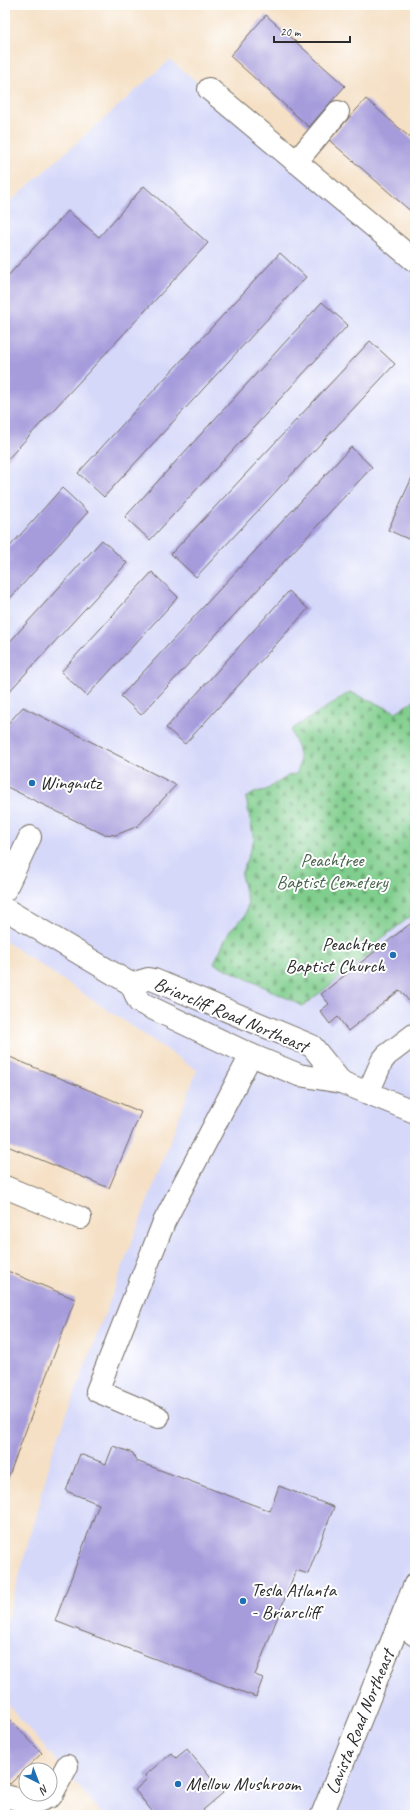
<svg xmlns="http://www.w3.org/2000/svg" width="420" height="1820" viewBox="0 0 420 1820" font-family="Caveat,sans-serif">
  <defs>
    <pattern id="cemetery-stones" width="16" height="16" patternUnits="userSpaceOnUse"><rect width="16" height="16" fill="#80ce8d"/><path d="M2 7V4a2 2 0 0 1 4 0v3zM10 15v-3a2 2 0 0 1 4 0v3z" fill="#69a773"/></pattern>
  </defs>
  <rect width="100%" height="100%" fill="#fff"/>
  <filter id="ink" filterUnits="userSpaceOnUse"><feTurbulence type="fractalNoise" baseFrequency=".025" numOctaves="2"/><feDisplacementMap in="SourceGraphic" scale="8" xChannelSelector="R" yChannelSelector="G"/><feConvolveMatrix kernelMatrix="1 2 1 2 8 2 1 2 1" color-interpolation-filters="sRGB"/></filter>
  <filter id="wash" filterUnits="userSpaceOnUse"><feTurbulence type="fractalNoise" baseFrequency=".012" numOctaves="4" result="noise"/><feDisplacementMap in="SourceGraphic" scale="16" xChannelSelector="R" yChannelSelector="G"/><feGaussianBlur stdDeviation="0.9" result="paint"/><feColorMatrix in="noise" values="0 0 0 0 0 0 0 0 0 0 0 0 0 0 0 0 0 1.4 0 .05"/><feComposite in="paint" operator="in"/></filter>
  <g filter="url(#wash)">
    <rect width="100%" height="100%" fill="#f5e0c5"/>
    <path fill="#d5d8f9" d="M170,60L415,261V1815H103L5,1701V1628L53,1451L197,1070L5,941V206Z"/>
    <path fill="url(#cemetery-stones)" stroke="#567c5c" d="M350,692L396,712L415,700V913L377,942L380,946L303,1006L214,963L230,930L245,916L248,903L241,875L254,840L246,798L256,792L266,790L288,776L296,774C305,759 295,745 291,730Z"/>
    <g id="blocks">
      <g fill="#a69cdc">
        <path d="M266,15L345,86L309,127L230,56Z"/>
        <path d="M366,99L415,142V215L329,140Z"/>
        <path d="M144,186L208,243L5,462V279L68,211L99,237Z"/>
        <path d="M280,253L306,277L104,497L78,473Z"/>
        <path d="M322,302L348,325L150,540L125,517Z"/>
        <path d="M370,341L395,364L196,577L171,554Z"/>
        <path d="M351,447L372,467L141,715L121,696Z"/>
        <path d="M415,471V542L388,530Z"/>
        <path d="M62,488L88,512L5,604V552Z"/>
        <path d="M102,540L127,563L5,696V647Z"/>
        <path d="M152,572L178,597L87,696L61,672Z"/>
        <path d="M289,591L308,609L185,744L166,728Z"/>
        <path d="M23,707L176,785L138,826L116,835L103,834L5,786V727Z"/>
        <path d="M415,920V1002L412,1005L400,990L348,1031L338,1017L330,1024L320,1011L329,1004L321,994Z"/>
        <path d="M5,1055L141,1112L109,1188L5,1145Z"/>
        <path d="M5,1270L75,1299L5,1486Z"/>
        <path d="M113,1446L133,1453L136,1461L270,1511L279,1486L334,1507L308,1574L296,1570L255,1675L263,1678L256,1697L55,1621L99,1504L66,1491L80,1454L106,1464Z"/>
        <path d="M5,1715L42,1753L10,1784L5,1779Z"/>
        <path d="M187,1749L223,1793L203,1810L207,1815H155L135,1790L147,1779L145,1775L172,1753L176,1758Z"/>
      </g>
    </g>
  </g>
  <g filter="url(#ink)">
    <use href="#blocks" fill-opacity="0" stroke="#726a61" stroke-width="1"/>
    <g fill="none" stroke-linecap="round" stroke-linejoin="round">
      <defs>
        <g id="minor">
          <path d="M209,89L415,261"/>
          <path d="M296,162L338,112"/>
          <path d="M5,890L30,837"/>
          <path d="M368,1093L382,1061L387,1055L415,1034"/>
          <path d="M5,1187L80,1218"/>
          <path d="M158,1417L97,1391L164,1222L251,1055"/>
          <path d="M399,1623L415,1635"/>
          <path d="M5,1796L33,1803L51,1796L67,1766"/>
        </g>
        <g id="major">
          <path d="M5,909L131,984L139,1002L251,1055L299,1075L341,1082L415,1112"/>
          <path d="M131,984L148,979L154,980L312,1046L341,1082"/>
          <path d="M322,1815L415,1584"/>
        </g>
      </defs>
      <use href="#minor" stroke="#726a61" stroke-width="24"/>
      <use href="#major" stroke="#726a61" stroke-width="24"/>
      <use href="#minor" stroke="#fff" stroke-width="22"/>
      <use href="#major" stroke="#fff" stroke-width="22"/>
    </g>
  </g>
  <g fill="#1f6fb2" stroke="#fff" stroke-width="1.5">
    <circle cx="32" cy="783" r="4"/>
    <circle cx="393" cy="955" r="4"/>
    <circle cx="243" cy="1601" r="4"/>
    <circle cx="178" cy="1784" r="4"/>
  </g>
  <g text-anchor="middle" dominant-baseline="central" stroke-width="4" stroke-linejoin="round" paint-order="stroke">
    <g font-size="19" fill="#2b2b2b" stroke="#fff" text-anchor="start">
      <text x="40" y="783">Wingnutz</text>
      <text x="385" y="944" text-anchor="end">Peachtree<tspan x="385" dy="22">Baptist Church</tspan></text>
      <text x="251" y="1590">Tesla Atlanta<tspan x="251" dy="22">- Briarcliff</tspan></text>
      <text x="186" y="1784">Mellow Mushroom</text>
    </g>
    <g font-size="19" fill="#49644d" stroke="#fff">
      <text x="332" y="860">Peachtree<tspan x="332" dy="22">Baptist Cemetery</tspan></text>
    </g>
    <g font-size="19" fill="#2b2b2b" stroke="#fff">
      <text transform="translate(231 1015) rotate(23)">Briarcliff Road Northeast</text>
      <text transform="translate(360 1722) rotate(-68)">Lavista Road Northeast</text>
    </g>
  </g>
  <rect width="420" height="1820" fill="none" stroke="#fff" stroke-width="20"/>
  <g transform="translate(38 1782) rotate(138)"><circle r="19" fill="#ffffff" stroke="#aaaaaa"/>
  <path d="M0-3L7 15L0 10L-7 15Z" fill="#1f6fb2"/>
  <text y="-6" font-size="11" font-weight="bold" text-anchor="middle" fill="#2b2b2b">N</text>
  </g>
  <path d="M274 36v6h76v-6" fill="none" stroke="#2b2b2b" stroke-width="2"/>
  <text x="280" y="36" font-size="12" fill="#2b2b2b" stroke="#ffffff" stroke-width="3" paint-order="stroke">20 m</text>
</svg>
